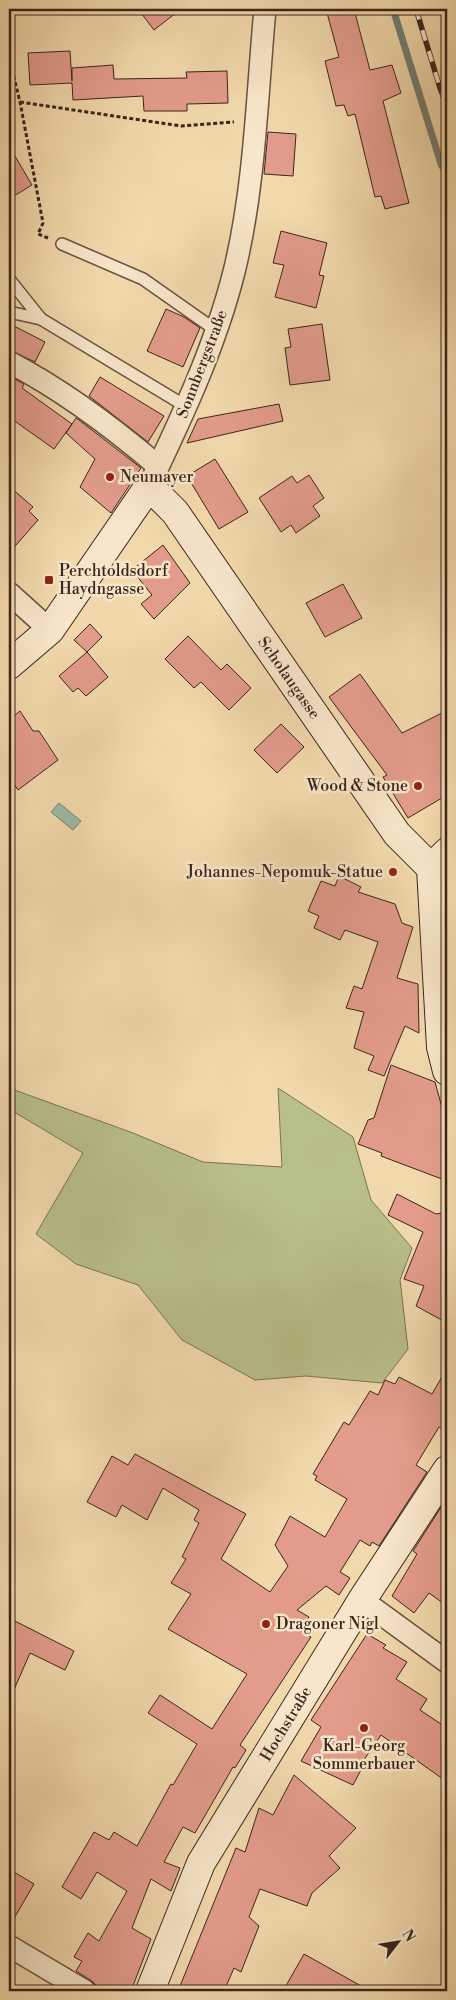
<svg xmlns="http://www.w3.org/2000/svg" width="456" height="2000" viewBox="0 0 456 2000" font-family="'Libre Bodoni',serif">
  <rect width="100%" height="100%" fill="#f2d9ac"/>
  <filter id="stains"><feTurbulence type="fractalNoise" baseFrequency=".004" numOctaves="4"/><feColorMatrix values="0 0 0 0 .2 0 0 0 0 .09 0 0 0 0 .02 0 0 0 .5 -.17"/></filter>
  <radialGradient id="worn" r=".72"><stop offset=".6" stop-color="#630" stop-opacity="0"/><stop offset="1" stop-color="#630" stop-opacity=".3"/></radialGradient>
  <path fill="#b9bf8a" stroke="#7a7254" d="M9,1088L133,1133L203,1162L282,1167L278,1088L353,1137L371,1200L412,1248L400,1280L408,1349L382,1383L306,1376L255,1380L182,1340L138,1285L76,1264L36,1234L83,1153L9,1109Z"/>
  <path fill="#9bbaa9" stroke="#747e71" d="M59,803L81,821L73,830L51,812Z"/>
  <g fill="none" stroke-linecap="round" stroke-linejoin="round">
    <path stroke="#747e71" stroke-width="7" d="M393,9L441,164L447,175"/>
  </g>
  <g fill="#e39c8b" stroke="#3a251e">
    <path d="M138,9H181L154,30Z"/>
    <path d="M326,9H354L370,70L392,65L401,93L383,101L409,203L385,209L381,196L375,197L355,114L348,116L344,105L336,106L325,61L339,57Z"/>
    <path d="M70,51L72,81V68L113,65L114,79L187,78L186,72L227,71L228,103L187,104V111H144L143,96L73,100L72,83L30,85L28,53Z"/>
    <path d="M268,132L296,134L293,176L264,174Z"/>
    <path d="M9,146L32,185L9,199Z"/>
    <path d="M281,231L327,243L319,275L324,276L316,308L275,297L284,265L273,263Z"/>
    <path d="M166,309L184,317L200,328L183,367L147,351Z"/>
    <path d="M322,324L330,380L290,385L285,348L291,347L288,329Z"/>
    <path d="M14,326L45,342L35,362L9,350V336Z"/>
    <path d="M9,376L24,384L22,388L72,424L76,418L79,420L141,468L111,513L80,487L95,459L66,433L72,424L54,449L9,417Z"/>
    <path d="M100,377L164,416L148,442L89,396Z"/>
    <path d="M279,404L283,421L187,443L198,419Z"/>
    <path d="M215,459L248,512L219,529L187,476Z"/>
    <path d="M309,475L324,498L313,506L320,516L296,533L291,525L281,532L259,498L292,476L297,483Z"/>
    <path d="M9,486L33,507L29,511L38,520L9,553Z"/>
    <path d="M163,545L190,583L154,619L141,604L152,595L132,570Z"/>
    <path d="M343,584L362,618L325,637L306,603Z"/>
    <path d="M90,624L102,637L87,652L74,640Z"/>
    <path d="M188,636L221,670L227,664L251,688L229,710L201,682L194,688L165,659Z"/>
    <path d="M87,652L108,677L86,696L78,688L73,692L59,676Z"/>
    <path d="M360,674L402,733L442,713L447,724V795L408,818L383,777L387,775L329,697Z"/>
    <path d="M20,711L33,731H39L58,760L18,790L9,777V720Z"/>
    <path d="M281,724L304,747L277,773L254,750Z"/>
    <path d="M339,876L361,887L358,892L395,904L402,923L413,927L397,978L418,984L419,1033L405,1026L384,1076L368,1070L374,1056L354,1048L364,1012L346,1008L354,986L362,989L378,942L345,930L340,940L314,928L319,916L308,911L321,881L335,886Z"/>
    <path d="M391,1065L435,1082L447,1126V1181L381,1156L382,1153L358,1144L368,1120L374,1118Z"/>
    <path d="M397,1194L436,1214L447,1212V1323L416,1306L424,1286L404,1279L423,1232L388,1215Z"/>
    <path d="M447,1368V1431L439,1427L416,1465L427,1472L379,1546L372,1542L370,1546L360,1540L340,1572L350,1578L339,1595L326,1586L297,1610L309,1617L300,1630L311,1637L240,1745L246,1750L235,1768L233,1767L195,1833L183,1827L164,1862L180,1868L171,1891L151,1879L132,1928L151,1939L131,1991H97L96,1985L92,1981L76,1971L82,1961L74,1957L88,1933L99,1941L127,1891L97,1872L81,1899L62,1887L94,1832L109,1840L114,1832L137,1846L171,1784L173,1785L197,1744L148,1713L160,1695L212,1729L247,1674L168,1629L191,1594L171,1583L186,1559L182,1557L199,1523L194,1520L199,1510L163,1488L147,1520L122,1505L116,1517L87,1502L112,1456L128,1465L135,1454L246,1514L221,1559L270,1592L288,1566L275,1545L290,1516L325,1537L347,1499L315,1480L317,1476L313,1474L344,1422L349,1425L370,1391L378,1395L385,1380L395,1384L399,1377L432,1394Z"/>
    <path d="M447,1498V1606L429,1593L414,1613L392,1596L417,1554L413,1551Z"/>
    <path d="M9,1618L74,1651L65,1670L30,1653L9,1701Z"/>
    <path d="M367,1634L386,1645L383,1648L407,1662L396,1679L427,1699L420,1710L447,1728V1782L381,1735L359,1767L362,1768L353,1785L301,1761L321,1727L311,1720Z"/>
    <path d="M294,1775L356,1828L329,1856L340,1868L312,1893L307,1906L260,1889L249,1917L259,1926L241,1972L234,1968L224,1991H178L236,1848L245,1852L259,1808L273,1815Z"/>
    <path d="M9,1869L34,1884L9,1927Z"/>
    <path d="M304,1954L370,1991H283Z"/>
  </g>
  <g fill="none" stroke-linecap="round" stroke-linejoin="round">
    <defs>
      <g id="service">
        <path d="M62,244L143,279L217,331"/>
        <path d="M9,279L41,319"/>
        <path d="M9,312L41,319L187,407"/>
      </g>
      <g id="minor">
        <path d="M9,362C63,390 112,427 158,466"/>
        <path d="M149,486C182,417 215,347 234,272C255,187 257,95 265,9"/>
        <path d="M9,593L50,630"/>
        <path d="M362,1600L447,1662"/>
        <path d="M9,1946L85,1991"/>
      </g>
      <g id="secondary">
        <path d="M9,665L50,630L149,486L175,512L397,834L431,868"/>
        <path d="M447,852L431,868L441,1047L447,1071"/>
        <path d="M150,1991L201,1863L362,1600L447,1470"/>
      </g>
    </defs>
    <use href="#service" stroke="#685242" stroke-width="14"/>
    <use href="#minor" stroke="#685242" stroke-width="24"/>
    <use href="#secondary" stroke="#3a251e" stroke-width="30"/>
    <g stroke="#3a251e" stroke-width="3" stroke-dasharray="4 2.5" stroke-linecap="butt">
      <path d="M9,57L20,102L43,223L38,234L48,238"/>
      <path d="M20,102L181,126L234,122"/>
    </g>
    <use href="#service" stroke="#f7e6c9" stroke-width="11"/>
    <use href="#minor" stroke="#f7e6c9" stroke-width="21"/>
    <use href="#secondary" stroke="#f7e6c9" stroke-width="28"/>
    <defs>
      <path id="rail" d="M416,9L440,88L447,106"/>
    </defs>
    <use href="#rail" stroke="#3a251e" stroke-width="5.5"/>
    <use href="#rail" stroke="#f7e6c9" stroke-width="4" stroke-dasharray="11" stroke-linecap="butt"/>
  </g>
  <g fill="#8f2418" stroke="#f7e6c9" stroke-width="2">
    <circle cx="110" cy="477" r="5"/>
    <rect x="44" y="575" width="10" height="10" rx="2.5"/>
    <circle cx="418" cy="786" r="5"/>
    <circle cx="393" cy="872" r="5"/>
    <circle cx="266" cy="1624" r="5"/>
    <circle cx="364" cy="1728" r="5"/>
  </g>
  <g text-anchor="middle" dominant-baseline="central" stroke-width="5" stroke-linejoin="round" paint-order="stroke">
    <g font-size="16" fill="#3a251e" stroke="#f7e6c9">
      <text transform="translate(202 364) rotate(-69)">Sonnbergstraße</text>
      <text transform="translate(289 678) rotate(55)">Scholaugasse</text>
      <text transform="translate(286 1724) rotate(-59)">Hochstraße</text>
    </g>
    <g font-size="16" fill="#3a251e" stroke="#f7e6c9" text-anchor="start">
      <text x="120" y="477">Neumayer</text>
      <text x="59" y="571">Perchtoldsdorf<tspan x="59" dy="18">Haydngasse</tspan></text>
      <text x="408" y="786" text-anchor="end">Wood &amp; Stone</text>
      <text x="383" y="872" text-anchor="end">Johannes-Nepomuk-Statue</text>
      <text x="276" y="1624">Dragoner Nigl</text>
      <text x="364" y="1746" text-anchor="middle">Karl-Georg<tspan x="364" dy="18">Sommerbauer</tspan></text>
    </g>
  </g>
  <rect width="456" height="2000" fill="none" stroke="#f2d9ac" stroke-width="30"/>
  <rect x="10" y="10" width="436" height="1980" fill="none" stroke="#3a251e" stroke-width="2.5"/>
  <rect x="15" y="15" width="426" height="1970" fill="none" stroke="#3a251e"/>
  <g transform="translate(398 1942) rotate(59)" stroke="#f7e6c9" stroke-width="4" paint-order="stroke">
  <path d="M0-4L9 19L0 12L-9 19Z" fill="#3a251e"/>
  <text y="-8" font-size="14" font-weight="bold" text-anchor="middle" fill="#3a251e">N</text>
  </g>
  <rect width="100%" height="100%" filter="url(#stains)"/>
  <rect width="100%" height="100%" fill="url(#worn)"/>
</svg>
